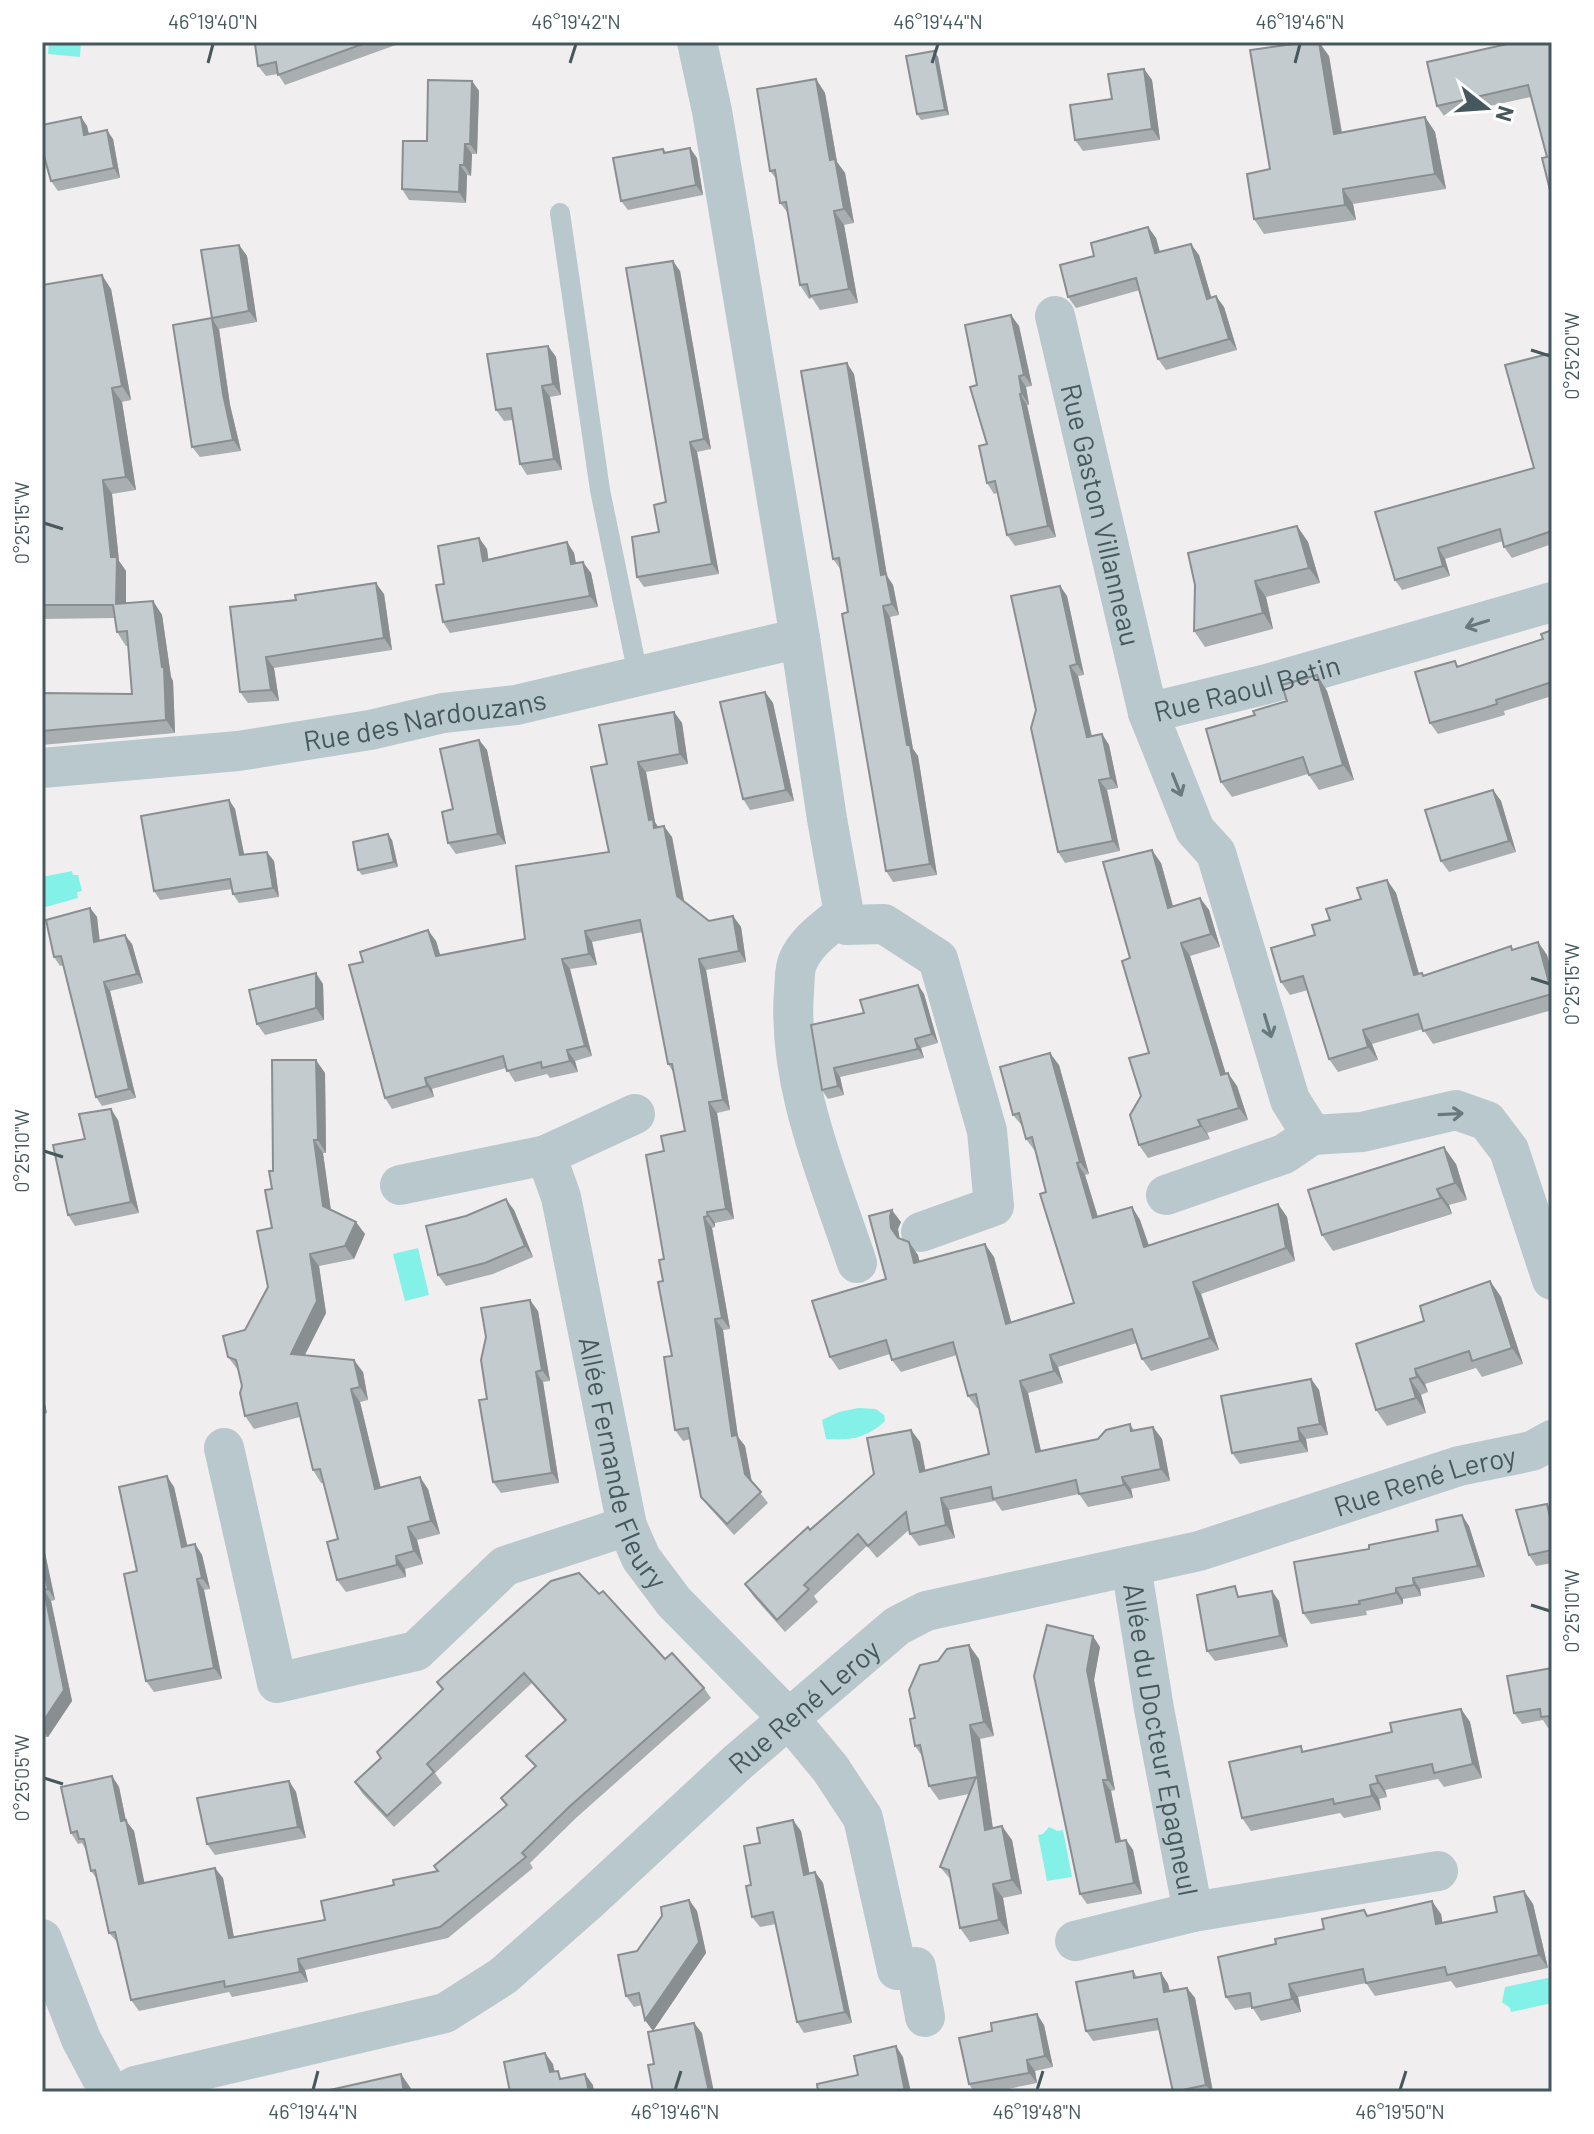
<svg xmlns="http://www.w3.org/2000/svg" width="1594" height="2134" viewBox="0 0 1594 2134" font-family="Barlow,sans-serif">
  <rect width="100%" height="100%" fill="#f1eeef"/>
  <g fill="#83f1e8">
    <path d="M49,42H81L80,57L48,54Z"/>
    <path d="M72,871L73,875H78L82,891L77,892L78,898L42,908V877Z"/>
    <path d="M418,1248L429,1295L405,1301L393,1254Z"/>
    <path d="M858,1408L876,1409L884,1415L885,1421C868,1437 852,1441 826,1439L822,1420L839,1412Z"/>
    <path d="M1049,1827L1058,1831L1063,1830L1072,1877L1047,1881L1038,1835L1043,1834Z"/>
    <path d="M1552,1977V2003L1511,2012L1510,2008L1502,2002L1505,1987Z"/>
  </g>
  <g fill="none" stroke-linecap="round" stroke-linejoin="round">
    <path stroke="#b8c8cc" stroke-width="20" d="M560,213L600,490L638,675"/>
    <g stroke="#b8c8cc" stroke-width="40">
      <path id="s1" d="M1055,316L1148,713L1195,830L1216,853L1290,1100L1312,1135L1362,1132L1456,1110L1487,1121L1509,1150L1552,1280"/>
      <path d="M800,638L827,819L846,925L884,924L938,959L987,1131L994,1206L921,1232"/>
      <path id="s2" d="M1148,713L1267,684L1552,602"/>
      <path id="s3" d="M42,768L238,751L370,730L443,713L516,705L800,638L712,111L697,42"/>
      <path d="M844,913C828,927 807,940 798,961C794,969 795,982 794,991C787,1084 828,1176 857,1263"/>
      <path id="s4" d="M635,1114L546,1155L561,1197L627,1526L641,1558L674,1602L790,1720L830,1768L863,1818L897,1970L916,1967L925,2017"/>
      <path d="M400,1185L546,1155"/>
      <path d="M1166,1195L1284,1154L1312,1135"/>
      <path d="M224,1448L277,1683L416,1651L505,1566L627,1526"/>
      <path id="s5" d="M1131,1566L1154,1709L1193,1912L1438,1871"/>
      <path d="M42,1939L81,2039L109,2092"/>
      <path d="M1075,1941L1193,1912"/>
      <path id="s6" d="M124,2092L135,2086L445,2013L503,1976L587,1902L738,1762L897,1626L926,1611L1199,1551L1459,1466L1532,1451L1552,1440"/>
    </g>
  </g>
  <g fill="#a9afb1">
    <path d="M256,42H404L285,85L278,74L266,76L258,66Z"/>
    <path d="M1552,42V192L1550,190L1547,157L1531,97L1444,116L1437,106Z"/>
    <path d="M934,51L938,57L949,115L921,120L917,114Z"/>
    <path d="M1329,56L1342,132L1425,117L1435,132L1446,189L1353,204L1356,220L1264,234L1254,219L1270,169Z"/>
    <path d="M1144,69L1152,80L1160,140L1083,151L1075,140L1112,99Z"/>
    <path d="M816,79L825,93L837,162L845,173L854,223L844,225L858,303L820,310L812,298L809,299L800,285L788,213L780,203L777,180L770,171Z"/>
    <path d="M472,81L479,91L477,154H472L471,176L467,175L466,203L409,200L402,189L427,141Z"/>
    <path d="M81,117L87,126L89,134L113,139L120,178L58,191L51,181Z"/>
    <path d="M663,149L666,152L697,158L703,195L628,210L621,201Z"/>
    <path d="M1148,227L1156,238L1160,252L1199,255L1211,297L1224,307L1237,350L1166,370L1158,359L1140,290L1076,308L1068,297L1094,256Z"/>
    <path d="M239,245L247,256L257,322L219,329L212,318Z"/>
    <path d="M680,271L711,449L697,452L719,574L644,587L637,577L659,532L666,502Z"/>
    <path d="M42,285L111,289L131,400L122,402L136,490L112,494L119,561L126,571V603L153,601L162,615L171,677L173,681L175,733L42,745V693L132,694L128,646H126L117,632L115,618L42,619Z"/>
    <path d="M1011,315L1019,326L1032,386L1026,387L1029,405H1027L1056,537L1015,546L1007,535L998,493L994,494L987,483V444Z"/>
    <path d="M219,329L230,405L241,451L200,457L192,447Z"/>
    <path d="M548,346L556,357L561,395L550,397L562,470L527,475L520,464L513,420L504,421L496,410Z"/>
    <path d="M1552,353V544L1512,558L1504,547L1503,541L1445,559L1450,576L1402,590L1395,580L1534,468Z"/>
    <path d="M854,374L887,576L893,585L899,615L890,617L913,749L918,756L937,875L893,882L886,871L848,612L841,570L833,559Z"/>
    <path d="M1297,526L1308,542L1320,583L1266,597L1273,629L1205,647L1194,631Z"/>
    <path d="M479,538L487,549L488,559L567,542L574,553L576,563L591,573L598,607L450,633L443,622L444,584Z"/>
    <path d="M1060,586L1067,596L1084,675L1078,676L1092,736L1102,734L1109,745L1118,788L1107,790L1120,851L1065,863L1058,852L1036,710Z"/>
    <path d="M384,594L392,650L274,668L279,701L248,703L240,692L230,607Z"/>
    <path d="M1552,630V696L1504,711L1505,715L1488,720L1438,734L1430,723L1455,661L1459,667L1543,639Z"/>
    <path d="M1317,675L1327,691L1354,780L1319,790L1308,774L1232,797L1221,782L1255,715L1287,701Z"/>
    <path d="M765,692L773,703L794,801L750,810L743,799Z"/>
    <path d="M674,712L682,723L688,764L646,772L655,822L658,827L672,837L684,901L709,921L733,916L741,927L746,962L706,970L730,1110L717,1113L734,1219L715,1223V1227L712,1228L730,1329L723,1330L738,1437L745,1446L752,1482L768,1503L734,1535L709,1507L701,1497L691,1439L683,1441L675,1430L672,1356L663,1281L664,1151L685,1131L674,1073L668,1064L643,932L592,942L597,965L570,969L592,1056L575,1061L578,1072L550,1078L547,1074L515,1082L506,1068L432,1089L434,1097L392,1109L385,1098L363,962L436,941L440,956L525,939L609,852L607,764Z"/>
    <path d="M479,740L487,750L506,844L456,854L448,843L453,809Z"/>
    <path d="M1493,790L1501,801L1516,852L1449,872L1441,861Z"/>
    <path d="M229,800L235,809L244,854L274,861L279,897L239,903L233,894L232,889L160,900L154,891Z"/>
    <path d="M392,840L398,867L362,875L358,870Z"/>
    <path d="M1161,863L1173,906L1200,898L1209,910L1220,947L1190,956L1226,1074L1237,1086L1248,1120L1207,1133L1210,1139L1148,1158L1139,1145L1141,1096L1149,1053L1130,958Z"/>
    <path d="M1387,880L1396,893L1419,974L1424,975L1538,942L1547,955L1552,973V1010L1433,1044L1423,1029L1372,1044L1378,1060L1338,1072L1329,1059L1308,990L1290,995L1281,982L1315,935L1330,920Z"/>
    <path d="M90,908L97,917L99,941L132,944L143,983L110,991L136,1098L102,1106L96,1097L64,965L60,966L54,957Z"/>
    <path d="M323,984L324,1020L265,1035L257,1024Z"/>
    <path d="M918,985L924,994L938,1043L921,1048L924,1058L840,1077L844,1095L828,1099L822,1090L864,1013Z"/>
    <path d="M1059,1065L1089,1174L1085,1175L1098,1217L1132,1207L1140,1220L1149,1245L1278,1204L1287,1217L1295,1261L1201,1294L1219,1350L1151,1371L1142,1359L1137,1343L1058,1367L1063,1383L1028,1393L1041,1451L1098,1439L1130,1424L1134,1430L1153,1427L1162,1439L1170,1481L1131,1489L1133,1498L1088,1507L1079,1494L1002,1511L995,1501L949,1510L955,1538L919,1546L910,1534L909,1530L877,1558L867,1546L814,1596L818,1602L785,1632L754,1597L745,1584L874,1474L911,1430L920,1442L925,1470L989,1454L979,1408H977L968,1396L957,1355L901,1372L892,1360L890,1354L839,1370L830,1357L886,1279L869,1216L901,1222L898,1229L899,1238L918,1255L919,1262L994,1257L1011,1322L1074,1303L1035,1151L1026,1139L1023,1127L1013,1115Z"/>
    <path d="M325,1073L326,1153H323L331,1210L365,1234L354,1259L319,1266L326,1313L305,1355L363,1372L368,1400L360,1402L381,1488L428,1489L440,1534L417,1540L423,1564L405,1569L406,1577L346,1592L337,1580L338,1539L323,1483H321L313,1470L300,1417L254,1429L245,1416L242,1386L238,1370L228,1357L245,1330L268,1287L272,1228V1189L273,1171Z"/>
    <path d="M118,1120L139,1213L75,1226L68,1215L85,1139Z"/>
    <path d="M1456,1164L1467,1200L1449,1205L1452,1214L1333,1251L1322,1235Z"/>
    <path d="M514,1210L533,1257L493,1274L446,1286L438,1275Z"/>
    <path d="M1490,1281L1501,1297L1523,1364L1482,1377L1476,1368L1425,1384L1428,1392L1421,1395L1426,1413L1387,1426L1376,1410L1424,1321Z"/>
    <path d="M538,1311L550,1381L543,1382L559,1483L501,1493L493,1482L487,1399Z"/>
    <path d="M1311,1379L1319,1390L1328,1435L1306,1439L1308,1452L1240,1464L1232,1453Z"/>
    <path d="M42,1391L47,1413L42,1415Z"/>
    <path d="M174,1487L187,1546L195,1544L202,1555L210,1589L204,1590L222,1679L154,1692L146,1681L137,1571Z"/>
    <path d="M1547,1504L1552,1510V1563L1536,1566L1529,1555Z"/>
    <path d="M1469,1526L1485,1577L1420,1589L1421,1596L1403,1599V1604L1366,1611L1367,1615L1311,1624L1303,1613L1369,1549Z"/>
    <path d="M42,1548L45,1553L55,1600L51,1601L72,1701L48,1737H42Z"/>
    <path d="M599,1594L665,1659L704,1688L711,1698L576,1818L530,1863L533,1868L448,1938L305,1970L308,1982L232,1997L229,1992L139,2011L131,2000L118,1943L109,1933L97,1879L91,1871L86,1850L82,1843L78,1844L71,1833L112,1776L119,1787L126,1821L134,1831L144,1883L223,1878L234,1937L325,1920L394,1885L437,1871L434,1866L507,1806L501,1798L535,1767L526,1756L565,1721L532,1683L435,1773L442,1783L394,1827L362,1793L355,1782L381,1758L443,1689L437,1682Z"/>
    <path d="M1242,1596L1279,1601L1288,1647L1215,1661L1207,1651Z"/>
    <path d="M1100,1647L1094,1680L1115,1790L1111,1791L1121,1841L1126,1840L1133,1850L1142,1894L1087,1904L1080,1894L1034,1676Z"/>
    <path d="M979,1659L994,1736L980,1739L993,1828L1012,1840L1022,1894L1003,1898L1009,1934L970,1942L960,1928L952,1881L940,1867L969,1794L939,1800L929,1786L922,1756L915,1746V1718Z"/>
    <path d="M1552,1668V1727L1548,1728L1543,1720L1522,1724L1514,1713Z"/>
    <path d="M1461,1709L1470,1722L1482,1778L1444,1787L1438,1779L1385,1790L1387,1797L1379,1799L1381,1810L1344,1818L1340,1813L1251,1831L1242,1818L1304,1751L1392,1732Z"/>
    <path d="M289,1781L296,1792L306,1838L215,1855L207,1844Z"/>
    <path d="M801,1831L809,1873L815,1872L823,1883L852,2023L804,2033L797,2022L776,1924L760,1927L752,1917L751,1885L760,1843Z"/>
    <path d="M1524,1891L1533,1904L1548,1968L1456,1988L1451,1981L1375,1996L1366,1983L1298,1997L1301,2012L1261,2021L1252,2007L1235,2010L1226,1997L1276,1944L1368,1915L1441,1914L1442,1923L1497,1912Z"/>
    <path d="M689,1900L697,1911L706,1953L653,2031L645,2020L642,2005L634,2007L626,1996L637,1951L662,1916Z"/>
    <path d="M1133,1971L1138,1978L1161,1973L1168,1984L1170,1991L1187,1988L1195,1998L1213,2092H1173L1159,2030L1093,2041L1086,2031Z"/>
    <path d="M1044,2025L1053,2067L1035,2071L1037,2083L993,2092H974L969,2084Z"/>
  </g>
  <g fill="#898e90">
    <path d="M1319,42L1329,56L1344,148L1334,134Z"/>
    <path d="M934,51L938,57L949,115L945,110Z"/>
    <path d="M1144,69L1152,80L1160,140L1152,129Z"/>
    <path d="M816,79L825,93L837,162L845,173L854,223L844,209L830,160Z"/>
    <path d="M472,81L479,91L477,154L470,144Z"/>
    <path d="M81,117L87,126L91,144L84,135Z"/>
    <path d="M1425,117L1435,132L1446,189L1435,174Z"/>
    <path d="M107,130L113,139L120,178L114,168Z"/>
    <path d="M465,144L472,154L471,176L464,165Z"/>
    <path d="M690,148L697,158L703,195L696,185Z"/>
    <path d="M460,165L467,175L466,203L459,192Z"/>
    <path d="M1343,189L1353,204L1356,220L1345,205Z"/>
    <path d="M834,211L844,225L858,303L849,289Z"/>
    <path d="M1148,227L1156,238L1163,264L1155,253Z"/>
    <path d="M1191,244L1199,255L1215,310L1207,299Z"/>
    <path d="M239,245L247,256L257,322L249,311Z"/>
    <path d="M673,261L680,271L711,449L704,439Z"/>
    <path d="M102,275L111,289L131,400L122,386Z"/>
    <path d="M1216,296L1224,307L1237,350L1229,339Z"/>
    <path d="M1011,315L1019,326L1032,386L1024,375Z"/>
    <path d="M212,318L219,329L230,405L241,451L233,440L223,394Z"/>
    <path d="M548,346L556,357L561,395L553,384Z"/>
    <path d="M847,363L854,374L887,576L893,585L899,615L892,604L881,575Z"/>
    <path d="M1019,376L1026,387L1029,405L1022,394Z"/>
    <path d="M542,386L550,397L562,470L554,459Z"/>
    <path d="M112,388L122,402L136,490L126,477Z"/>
    <path d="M1020,394L1027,405L1056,537L1048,526Z"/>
    <path d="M690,442L697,452L719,574L712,564Z"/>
    <path d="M103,480L112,494L119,561L126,571V618L116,604Z"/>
    <path d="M1297,526L1308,542L1320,583L1309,568Z"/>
    <path d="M479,538L487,549L490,572L483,561Z"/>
    <path d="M567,542L574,553L578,575L571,564Z"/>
    <path d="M1438,548L1445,559L1450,576L1443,566Z"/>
    <path d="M583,562L591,573L598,607L590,596Z"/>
    <path d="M1255,581L1266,597L1273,629L1263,613Z"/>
    <path d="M376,583L384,594L392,650L384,638Z"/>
    <path d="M1060,586L1067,596L1084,675L1077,664Z"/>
    <path d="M153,601L162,615L171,677L173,681L175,733L166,720L162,667Z"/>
    <path d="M883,606L890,617L913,749L918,756L937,875L930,864L907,745Z"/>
    <path d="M266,657L274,668L279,701L271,690Z"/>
    <path d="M1070,666L1078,676L1094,748L1087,737Z"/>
    <path d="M1317,675L1327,691L1354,780L1343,765Z"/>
    <path d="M765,692L773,703L794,801L786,790Z"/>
    <path d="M674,712L682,723L688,764L680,754Z"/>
    <path d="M1102,734L1109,745L1118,788L1111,778Z"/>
    <path d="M479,740L487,750L506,844L498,834Z"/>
    <path d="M638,762L646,772L655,822L660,830L662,839L649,820Z"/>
    <path d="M1099,780L1107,790L1120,851L1113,841Z"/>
    <path d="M1493,790L1501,801L1516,852L1509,841Z"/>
    <path d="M229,800L235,809L246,864L240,855Z"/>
    <path d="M664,826L672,837L685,906L677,896Z"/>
    <path d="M388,834L392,840L398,867L394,862Z"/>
    <path d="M1152,850L1161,863L1177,921L1168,908Z"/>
    <path d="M267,852L274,861L279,897L273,888Z"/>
    <path d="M1387,880L1396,893L1423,988L1414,975Z"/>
    <path d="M1200,898L1209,910L1220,947L1211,934Z"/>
    <path d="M90,908L97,917L101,951L94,942Z"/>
    <path d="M733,916L741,927L746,962L739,951Z"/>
    <path d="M428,930L436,941L444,967L436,956Z"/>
    <path d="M585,931L592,942L597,965L589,954Z"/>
    <path d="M125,935L132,944L143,983L137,974Z"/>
    <path d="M1538,942L1547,955L1552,973V993Z"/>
    <path d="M1181,943L1190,956L1230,1088L1221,1075Z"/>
    <path d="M562,959L570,969L592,1056L585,1046Z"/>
    <path d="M699,959L706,970L730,1110L723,1100Z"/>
    <path d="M316,973L323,984L324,1020L316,1008Z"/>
    <path d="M104,982L110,991L136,1098L129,1089Z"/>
    <path d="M918,985L924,994L938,1043L932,1034Z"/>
    <path d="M1363,1030L1372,1044L1378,1060L1368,1047Z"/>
    <path d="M915,1039L921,1048L924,1058L918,1049Z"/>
    <path d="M567,1050L575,1061L578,1072L570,1061Z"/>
    <path d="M1050,1053L1059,1065L1089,1174L1080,1162Z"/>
    <path d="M316,1060L325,1073L326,1153L318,1140Z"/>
    <path d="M834,1068L840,1077L844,1095L838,1086Z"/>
    <path d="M1228,1073L1237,1086L1248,1120L1239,1108Z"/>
    <path d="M425,1078L432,1089L434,1097L427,1086Z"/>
    <path d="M709,1102L717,1113L734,1219L726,1209Z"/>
    <path d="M111,1109L118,1120L139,1213L131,1202Z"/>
    <path d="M1198,1120L1207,1133L1210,1139L1201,1126Z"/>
    <path d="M314,1140L323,1153L332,1219L323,1206Z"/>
    <path d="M1444,1147L1456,1164L1467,1200L1455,1183Z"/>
    <path d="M1077,1163L1085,1175L1102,1231L1093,1218Z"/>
    <path d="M1437,1189L1449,1205L1452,1214L1441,1198Z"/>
    <path d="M506,1199L514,1210L533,1257L525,1246Z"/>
    <path d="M1278,1204L1287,1217L1295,1261L1286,1248Z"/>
    <path d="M1132,1207L1140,1220L1153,1259L1144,1247Z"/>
    <path d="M892,1210L901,1222L898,1229L900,1240L891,1228L890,1216Z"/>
    <path d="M707,1212L715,1223V1227L708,1216Z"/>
    <path d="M704,1217L712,1228L730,1329L722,1318Z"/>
    <path d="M356,1222L365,1234L354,1259L345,1246Z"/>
    <path d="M909,1242L918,1255L923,1275L914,1263Z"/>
    <path d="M985,1244L994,1257L1015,1336L1006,1324Z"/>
    <path d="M310,1254L319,1266L326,1313L299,1366L291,1354Z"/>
    <path d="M1490,1281L1501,1297L1523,1364L1512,1348Z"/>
    <path d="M1193,1282L1201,1294L1219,1350L1210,1338Z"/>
    <path d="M530,1300L538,1311L550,1381L542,1370Z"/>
    <path d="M715,1319L723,1330L738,1437L745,1446L752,1484L745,1474L732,1436Z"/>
    <path d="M1050,1355L1058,1367L1063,1383L1054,1371Z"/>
    <path d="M354,1360L363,1372L368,1400L360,1387Z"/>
    <path d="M1415,1369L1425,1384L1428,1392L1417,1377Z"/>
    <path d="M536,1372L543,1382L559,1483L552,1473Z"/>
    <path d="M1311,1379L1319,1390L1328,1435L1320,1424Z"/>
    <path d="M1410,1379L1421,1395L1426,1413L1416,1398Z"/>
    <path d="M1020,1381L1028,1393L1044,1465L1036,1452Z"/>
    <path d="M351,1389L360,1402L384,1502L375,1489Z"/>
    <path d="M42,1391L47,1413L42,1406Z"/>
    <path d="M1153,1427L1162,1439L1170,1481L1161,1469Z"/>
    <path d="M1298,1428L1306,1439L1308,1452L1300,1441Z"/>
    <path d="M911,1430L920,1442L928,1484L920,1472Z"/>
    <path d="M167,1476L174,1487L190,1557L182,1547Z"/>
    <path d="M420,1477L428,1489L440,1534L431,1521Z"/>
    <path d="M1122,1477L1131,1489L1133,1498L1124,1485Z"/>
    <path d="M941,1498L949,1510L955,1538L946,1525Z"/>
    <path d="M1547,1504L1552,1510V1526Z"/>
    <path d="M1462,1515L1469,1526L1485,1577L1478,1566Z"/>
    <path d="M408,1527L417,1540L423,1564L414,1551Z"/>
    <path d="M195,1544L202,1555L210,1589L202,1578Z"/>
    <path d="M42,1548L45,1553L55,1600L48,1589L42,1563Z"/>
    <path d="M396,1556L405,1569L406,1577L397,1565Z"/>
    <path d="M1413,1578L1420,1589L1421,1596L1414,1585Z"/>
    <path d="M197,1579L204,1590L222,1679L214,1668Z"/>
    <path d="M1396,1588L1403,1599V1604L1396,1593Z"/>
    <path d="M44,1590L51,1601L72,1701L48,1737L42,1729Z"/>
    <path d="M1272,1591L1279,1601L1288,1647L1280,1636Z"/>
    <path d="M1093,1636L1100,1647L1094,1680L1115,1790L1108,1780L1087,1670Z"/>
    <path d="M969,1645L979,1659L994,1736L984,1722Z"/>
    <path d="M1461,1709L1470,1722L1482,1778L1473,1764Z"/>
    <path d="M970,1725L980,1739L995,1844L985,1830Z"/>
    <path d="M112,1776L119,1787L126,1821L134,1831L147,1895L139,1884L121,1821Z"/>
    <path d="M1376,1776L1385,1790L1387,1797L1378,1783Z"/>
    <path d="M1103,1780L1111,1791L1123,1852L1116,1842Z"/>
    <path d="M289,1781L296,1792L306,1838L298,1827Z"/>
    <path d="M1370,1785L1379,1799L1381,1810L1372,1796Z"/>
    <path d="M793,1820L801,1831L812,1885L804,1875Z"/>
    <path d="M1002,1826L1012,1840L1022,1894L1012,1880Z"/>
    <path d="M1126,1840L1133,1850L1142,1894L1134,1883Z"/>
    <path d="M215,1868L223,1878L236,1949L229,1938Z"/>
    <path d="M815,1872L823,1883L852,2023L845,2012Z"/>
    <path d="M993,1884L1003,1898L1009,1934L999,1920Z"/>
    <path d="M1524,1891L1533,1904L1548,1968L1539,1955Z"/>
    <path d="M689,1900L697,1911L706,1953L653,2031L645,2020Z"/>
    <path d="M1432,1901L1441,1914L1445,1937L1436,1924Z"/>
    <path d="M298,1959L305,1970L308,1982L300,1972Z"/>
    <path d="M1161,1973L1168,1984L1172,2003L1164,1992Z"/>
    <path d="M1289,1984L1298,1997L1301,2012L1292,1999Z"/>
    <path d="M1187,1988L1195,1998L1213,2092H1211L1206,2085Z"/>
    <path d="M1037,2014L1044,2025L1053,2067L1045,2056Z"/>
    <path d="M694,2023L702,2033L714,2092H709Z"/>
    <path d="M896,2046L903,2057L911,2092H905Z"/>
    <path d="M545,2053L553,2064L557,2082L550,2072Z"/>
    <path d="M1027,2060L1035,2071L1037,2083L1029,2073Z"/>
    <path d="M401,2074L412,2090V2092H404Z"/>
    <path d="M585,2074L593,2085L594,2092H589Z"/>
  </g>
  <g fill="#c4cbce" stroke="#898e90" stroke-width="2">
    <path d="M256,42H368L278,75L276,62L258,66L255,44Z"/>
    <path d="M1308,42H1319L1334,134L1425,117L1435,174L1343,189L1345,205L1254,219L1247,174L1270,169L1250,50Z"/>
    <path d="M1516,42H1552V189L1550,190L1542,158L1547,157L1528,85L1437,106L1427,62Z"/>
    <path d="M934,51L945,110L917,114L906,56Z"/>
    <path d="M1144,69L1152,129L1075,140L1070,105L1112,99L1108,74Z"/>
    <path d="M816,79L830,160L835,159L844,209L834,211L849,289L810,296L807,284L800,285L786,202L780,203L775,170L770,171L757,89Z"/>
    <path d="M428,80L472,81L470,144H465L464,165H460L459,192L402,189L403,141H427Z"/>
    <path d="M81,117L84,135L107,130L114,168L51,181L42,149V125Z"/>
    <path d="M690,148L696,185L621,201L613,158L663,149L664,153Z"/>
    <path d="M1148,227L1155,253L1191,244L1207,299L1216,296L1229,339L1158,359L1136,278L1068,297L1060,265L1094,256L1091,243Z"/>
    <path d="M239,245L249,311L212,318L201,250Z"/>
    <path d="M673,261L704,439L690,442L712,564L637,577L632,537L659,532L654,505L666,502L626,268Z"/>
    <path d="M102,275L122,386L112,388L126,477L103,480L111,557H117L116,604L153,601L162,667H164L166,720L42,731V693L132,694L127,631L117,632L113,605H42V285Z"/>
    <path d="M1011,315L1024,375L1019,376L1022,394H1020L1048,526L1007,535L995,481L987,483L979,446L987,444L970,387L977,385L965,325Z"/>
    <path d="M212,318L223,394L233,440L192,447L173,325Z"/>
    <path d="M548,346L553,384L542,386L554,459L520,464L511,408L496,410L487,354Z"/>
    <path d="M1552,353V531L1504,547L1500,529L1438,548L1443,566L1395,580L1375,512L1534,468L1505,365Z"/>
    <path d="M847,363L881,575L886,574L892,604L883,606L907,745H910L930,864L886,871L842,614L848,612L839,558L833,559L801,371Z"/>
    <path d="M1297,526L1309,568L1255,581L1263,613L1194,631L1195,585L1188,553Z"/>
    <path d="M479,538L483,561L567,542L571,564L583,562L590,596L443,622L436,585L444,584L438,546Z"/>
    <path d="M376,583L384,638L266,657L271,690L240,692L230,607L296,600L295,595Z"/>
    <path d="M1060,586L1077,664L1070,666L1087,737L1102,734L1111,778L1099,780L1113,841L1058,852L1031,728L1036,710L1011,596Z"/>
    <path d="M1552,630V682L1496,700L1497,704L1481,709L1430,723L1415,672L1455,661L1457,667L1543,639L1541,634Z"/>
    <path d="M1317,675L1343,765L1309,775L1303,757L1221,782L1206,729L1255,715L1253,711L1287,701L1282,685Z"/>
    <path d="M765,692L786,790L743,799L720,702Z"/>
    <path d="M674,712L680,754L638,762L649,820L653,819L654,828L664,826L677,896L709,921L733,916L739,951L699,959L723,1100L709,1102L726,1209L707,1212L708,1216L704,1217L722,1318L715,1319L732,1436L737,1435L745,1474L761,1492L727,1524L701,1497L688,1428L675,1430L664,1357L672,1356L658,1282L663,1281L659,1260L664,1259L646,1155L664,1151L661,1136L685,1131L672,1064H668L640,920L585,931L589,954L562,959L585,1046L567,1050L570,1061L542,1068L541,1062L507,1071L503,1056L425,1078L427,1086L385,1098L349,965L363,962L360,952L428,930L436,956L525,939L516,866L609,852L591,767L607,764L599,725Z"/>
    <path d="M479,740L498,834L448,843L442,812L453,809L440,749Z"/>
    <path d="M1493,790L1509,841L1441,861L1425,810Z"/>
    <path d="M229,800L240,855L267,852L273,888L233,894L230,879L154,891L141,816Z"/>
    <path d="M388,834L394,862L358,870L353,842Z"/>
    <path d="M1152,850L1168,908L1200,898L1211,934L1181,943L1221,1075L1228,1073L1239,1108L1198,1120L1201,1126L1139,1145L1130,1115L1141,1096L1129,1058L1149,1053L1122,961L1130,958L1103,862Z"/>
    <path d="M1387,880L1414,975L1422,973L1423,976L1511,946L1512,950L1538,942L1552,994L1423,1031L1418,1014L1363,1030L1368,1047L1329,1059L1303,976L1281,982L1271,948L1315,935L1312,925L1330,920L1326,909L1361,899L1357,888Z"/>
    <path d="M90,908L94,942L125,935L137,974L104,982L129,1089L96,1097L61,956L54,957L46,920Z"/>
    <path d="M316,973V1008L257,1024L249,990Z"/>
    <path d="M918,985L932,1034L915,1039L918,1049L834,1068L838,1086L822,1090L811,1025L864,1013L860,1000Z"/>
    <path d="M1050,1053L1080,1162L1077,1163L1093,1218L1132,1207L1144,1247L1278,1204L1286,1248L1193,1282L1210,1338L1142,1359L1132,1329L1050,1355L1054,1371L1020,1381L1036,1452L1098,1439L1106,1430L1130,1424L1131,1431L1153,1427L1161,1469L1122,1477L1124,1485L1079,1494L1076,1480L993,1499L991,1487L941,1498L946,1525L910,1534L906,1512L868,1546L858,1534L804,1585L809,1589L777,1620L745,1584L808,1527L810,1530L874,1474L867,1438L911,1430L920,1472L989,1454L976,1394L968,1396L953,1342L892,1360L886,1340L830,1357L812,1301L886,1279L869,1216L892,1210L890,1216L891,1228L898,1238L909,1242L914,1263L985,1244L1006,1324L1074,1303L1040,1194L1046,1192L1032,1137L1026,1139L1019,1113L1013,1115L1000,1067Z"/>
    <path d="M272,1060H316L318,1140H314L323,1206L356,1222L345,1246L310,1254L317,1301L291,1354L354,1360L360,1387L351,1389L375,1489L420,1477L431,1521L408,1527L414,1551L396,1556L397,1565L337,1580L327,1542L338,1539L320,1469L313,1470L297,1403L245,1416L240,1393L242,1386L236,1360L228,1357L223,1336L245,1330L268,1287L257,1231L272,1228L265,1190L272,1189L269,1171H273Z"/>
    <path d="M111,1109L131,1202L68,1215L53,1145L85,1139L79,1114Z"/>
    <path d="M1444,1147L1455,1183L1437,1189L1441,1198L1322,1235L1308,1190Z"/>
    <path d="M506,1199L525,1246L485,1263L438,1275L426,1226L466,1216Z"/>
    <path d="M1490,1281L1512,1348L1472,1361L1469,1351L1415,1369L1417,1377L1410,1379L1416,1398L1376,1410L1356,1344L1424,1321L1420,1306Z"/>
    <path d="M530,1300L542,1370L536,1372L552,1473L493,1482L479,1400L487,1399L481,1360L486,1337L481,1308Z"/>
    <path d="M1311,1379L1320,1424L1298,1428L1300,1441L1232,1453L1221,1396Z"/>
    <path d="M167,1476L182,1547L195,1544L202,1578L197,1579L214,1668L146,1681L124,1574L137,1571L119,1487Z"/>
    <path d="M1547,1504L1552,1526V1550L1529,1555L1516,1510Z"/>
    <path d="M1462,1515L1478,1566L1413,1578L1414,1585L1396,1588V1593L1359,1601L1360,1604L1303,1613L1294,1562L1369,1549V1545L1438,1531L1436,1520Z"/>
    <path d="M42,1563L48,1589L44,1590L64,1690L42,1723Z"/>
    <path d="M579,1573L599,1594L603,1591L665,1659L672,1653L704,1688L569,1807L522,1853L526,1857L440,1927L298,1959L300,1972L225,1987L224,1981L131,2000L115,1932L109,1933L95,1870L91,1871L84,1839H79L77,1831L71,1833L61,1787L112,1776L121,1821L126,1820L139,1884L215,1868L229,1938L325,1920L321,1901L394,1885L393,1880L438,1871L434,1866L507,1805L501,1798L536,1766L526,1756L566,1720L524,1673L427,1764L434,1772L387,1816L355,1782L381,1758L377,1752L443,1689L437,1682L551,1581Z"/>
    <path d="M1235,1586L1238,1597L1272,1591L1280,1636L1207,1651L1197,1595Z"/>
    <path d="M1047,1625L1093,1636L1087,1670L1108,1780H1103L1116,1842L1126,1840L1134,1883L1080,1894L1034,1676Z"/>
    <path d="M969,1645L984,1722L970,1725L985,1830L1002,1826L1012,1880L993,1884L999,1920L960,1928L949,1870L940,1867L976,1777L929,1786L920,1745L915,1746L910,1719L915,1718L909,1690L920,1665L938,1661L947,1649Z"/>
    <path d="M1552,1668V1726L1549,1716L1541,1717L1540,1709L1514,1713L1507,1676Z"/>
    <path d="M1461,1709L1473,1764L1434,1773L1432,1764L1376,1776L1378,1783L1370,1785L1372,1796L1334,1804L1333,1799L1242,1818L1229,1762L1301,1746L1302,1752L1392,1732L1390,1723Z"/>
    <path d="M289,1781L298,1827L207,1844L197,1798Z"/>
    <path d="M793,1820L804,1875L815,1872L845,2012L797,2022L773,1912L752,1917L746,1886L751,1885L744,1846L760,1843L757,1828Z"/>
    <path d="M1524,1891L1539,1955L1447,1975L1445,1967L1366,1983L1363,1969L1289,1984L1292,1999L1252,2008L1250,1993L1226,1997L1218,1957L1276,1944L1275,1939L1324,1929L1322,1919L1364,1910L1367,1916L1432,1901L1436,1924L1497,1912L1494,1897Z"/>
    <path d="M689,1900L699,1942L645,2020L639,1993L626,1996L618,1955L637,1951L662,1916L661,1907Z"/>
    <path d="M1133,1971L1134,1978L1161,1973L1164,1992L1187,1988L1206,2085L1173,2092L1157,2019L1086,2031L1076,1982Z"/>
    <path d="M1037,2014L1045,2056L1027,2060L1029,2073L969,2084L959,2038L992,2031L991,2023Z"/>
    <path d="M694,2023L709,2092H653L648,2065L654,2064L648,2032Z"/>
    <path d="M896,2046L905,2092H818L817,2084L858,2075L854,2056Z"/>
    <path d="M545,2053L550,2072L558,2071L560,2079L585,2074L589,2092H510L504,2062Z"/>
    <path d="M401,2074L404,2092H321Z"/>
  </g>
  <defs><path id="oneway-shaft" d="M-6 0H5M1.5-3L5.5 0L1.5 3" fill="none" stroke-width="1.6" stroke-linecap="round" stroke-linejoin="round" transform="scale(2)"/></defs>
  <g stroke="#687a7e">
    <use href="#oneway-shaft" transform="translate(1477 624) rotate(163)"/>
    <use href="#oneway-shaft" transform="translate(1177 785) rotate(68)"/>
    <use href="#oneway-shaft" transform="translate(1268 1026) rotate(73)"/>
    <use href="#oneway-shaft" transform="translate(1451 1114) rotate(-3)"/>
  </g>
  <path fill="none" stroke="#45585d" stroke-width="3" d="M208,63L213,44M570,63L576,44M932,63L938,44M1295,63L1300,44M1531,350L1550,356M44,523L63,529M1531,978L1550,984M44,1151L63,1157M1531,1605L1550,1611M44,1778L63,1784M313,2090L318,2071M675,2090L681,2071M1037,2090L1043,2071M1400,2090L1406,2071"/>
  <g text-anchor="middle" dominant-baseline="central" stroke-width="6" stroke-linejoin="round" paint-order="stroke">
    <g font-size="28" fill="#45585d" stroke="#fff">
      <text stroke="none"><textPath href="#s1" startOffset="204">Rue Gaston Villanneau</textPath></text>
      <text stroke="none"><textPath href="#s2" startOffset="102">Rue Raoul Betin</textPath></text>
      <text stroke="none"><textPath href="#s3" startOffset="386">Rue des Nardouzans</textPath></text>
      <text stroke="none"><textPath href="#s4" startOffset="416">Allée Fernande Fleury</textPath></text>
      <text stroke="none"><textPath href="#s6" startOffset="1476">Rue René Leroy</textPath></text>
      <text stroke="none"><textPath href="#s6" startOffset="804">Rue René Leroy</textPath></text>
      <text stroke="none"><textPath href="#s5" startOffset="176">Allée du Docteur Epagneul</textPath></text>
    </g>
  </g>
  <rect width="1594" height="2134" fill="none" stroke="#ffffff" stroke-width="88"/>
  <g transform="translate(1486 108) rotate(107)" stroke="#ffffff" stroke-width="6" paint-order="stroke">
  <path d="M0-6L14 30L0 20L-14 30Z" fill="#45585d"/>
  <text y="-12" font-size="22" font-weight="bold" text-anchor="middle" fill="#45585d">N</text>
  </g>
  <rect x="44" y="44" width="1506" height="2046" fill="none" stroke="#45585d" stroke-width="3"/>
  <g font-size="20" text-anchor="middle" fill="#45585d">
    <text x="213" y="29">46°19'40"N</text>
    <text x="576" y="29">46°19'42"N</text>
    <text x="938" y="29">46°19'44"N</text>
    <text x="1300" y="29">46°19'46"N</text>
    <text transform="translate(1572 356) rotate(-90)" y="7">0°25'20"W</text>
    <text transform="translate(22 523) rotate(-90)" y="7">0°25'15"W</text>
    <text transform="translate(1572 984) rotate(-90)" y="7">0°25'15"W</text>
    <text transform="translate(22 1151) rotate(-90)" y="7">0°25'10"W</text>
    <text transform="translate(1572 1611) rotate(-90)" y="7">0°25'10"W</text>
    <text transform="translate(22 1778) rotate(-90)" y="7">0°25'05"W</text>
    <text x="313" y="2119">46°19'44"N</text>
    <text x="675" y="2119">46°19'46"N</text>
    <text x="1037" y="2119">46°19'48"N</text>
    <text x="1400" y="2119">46°19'50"N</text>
  </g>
</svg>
